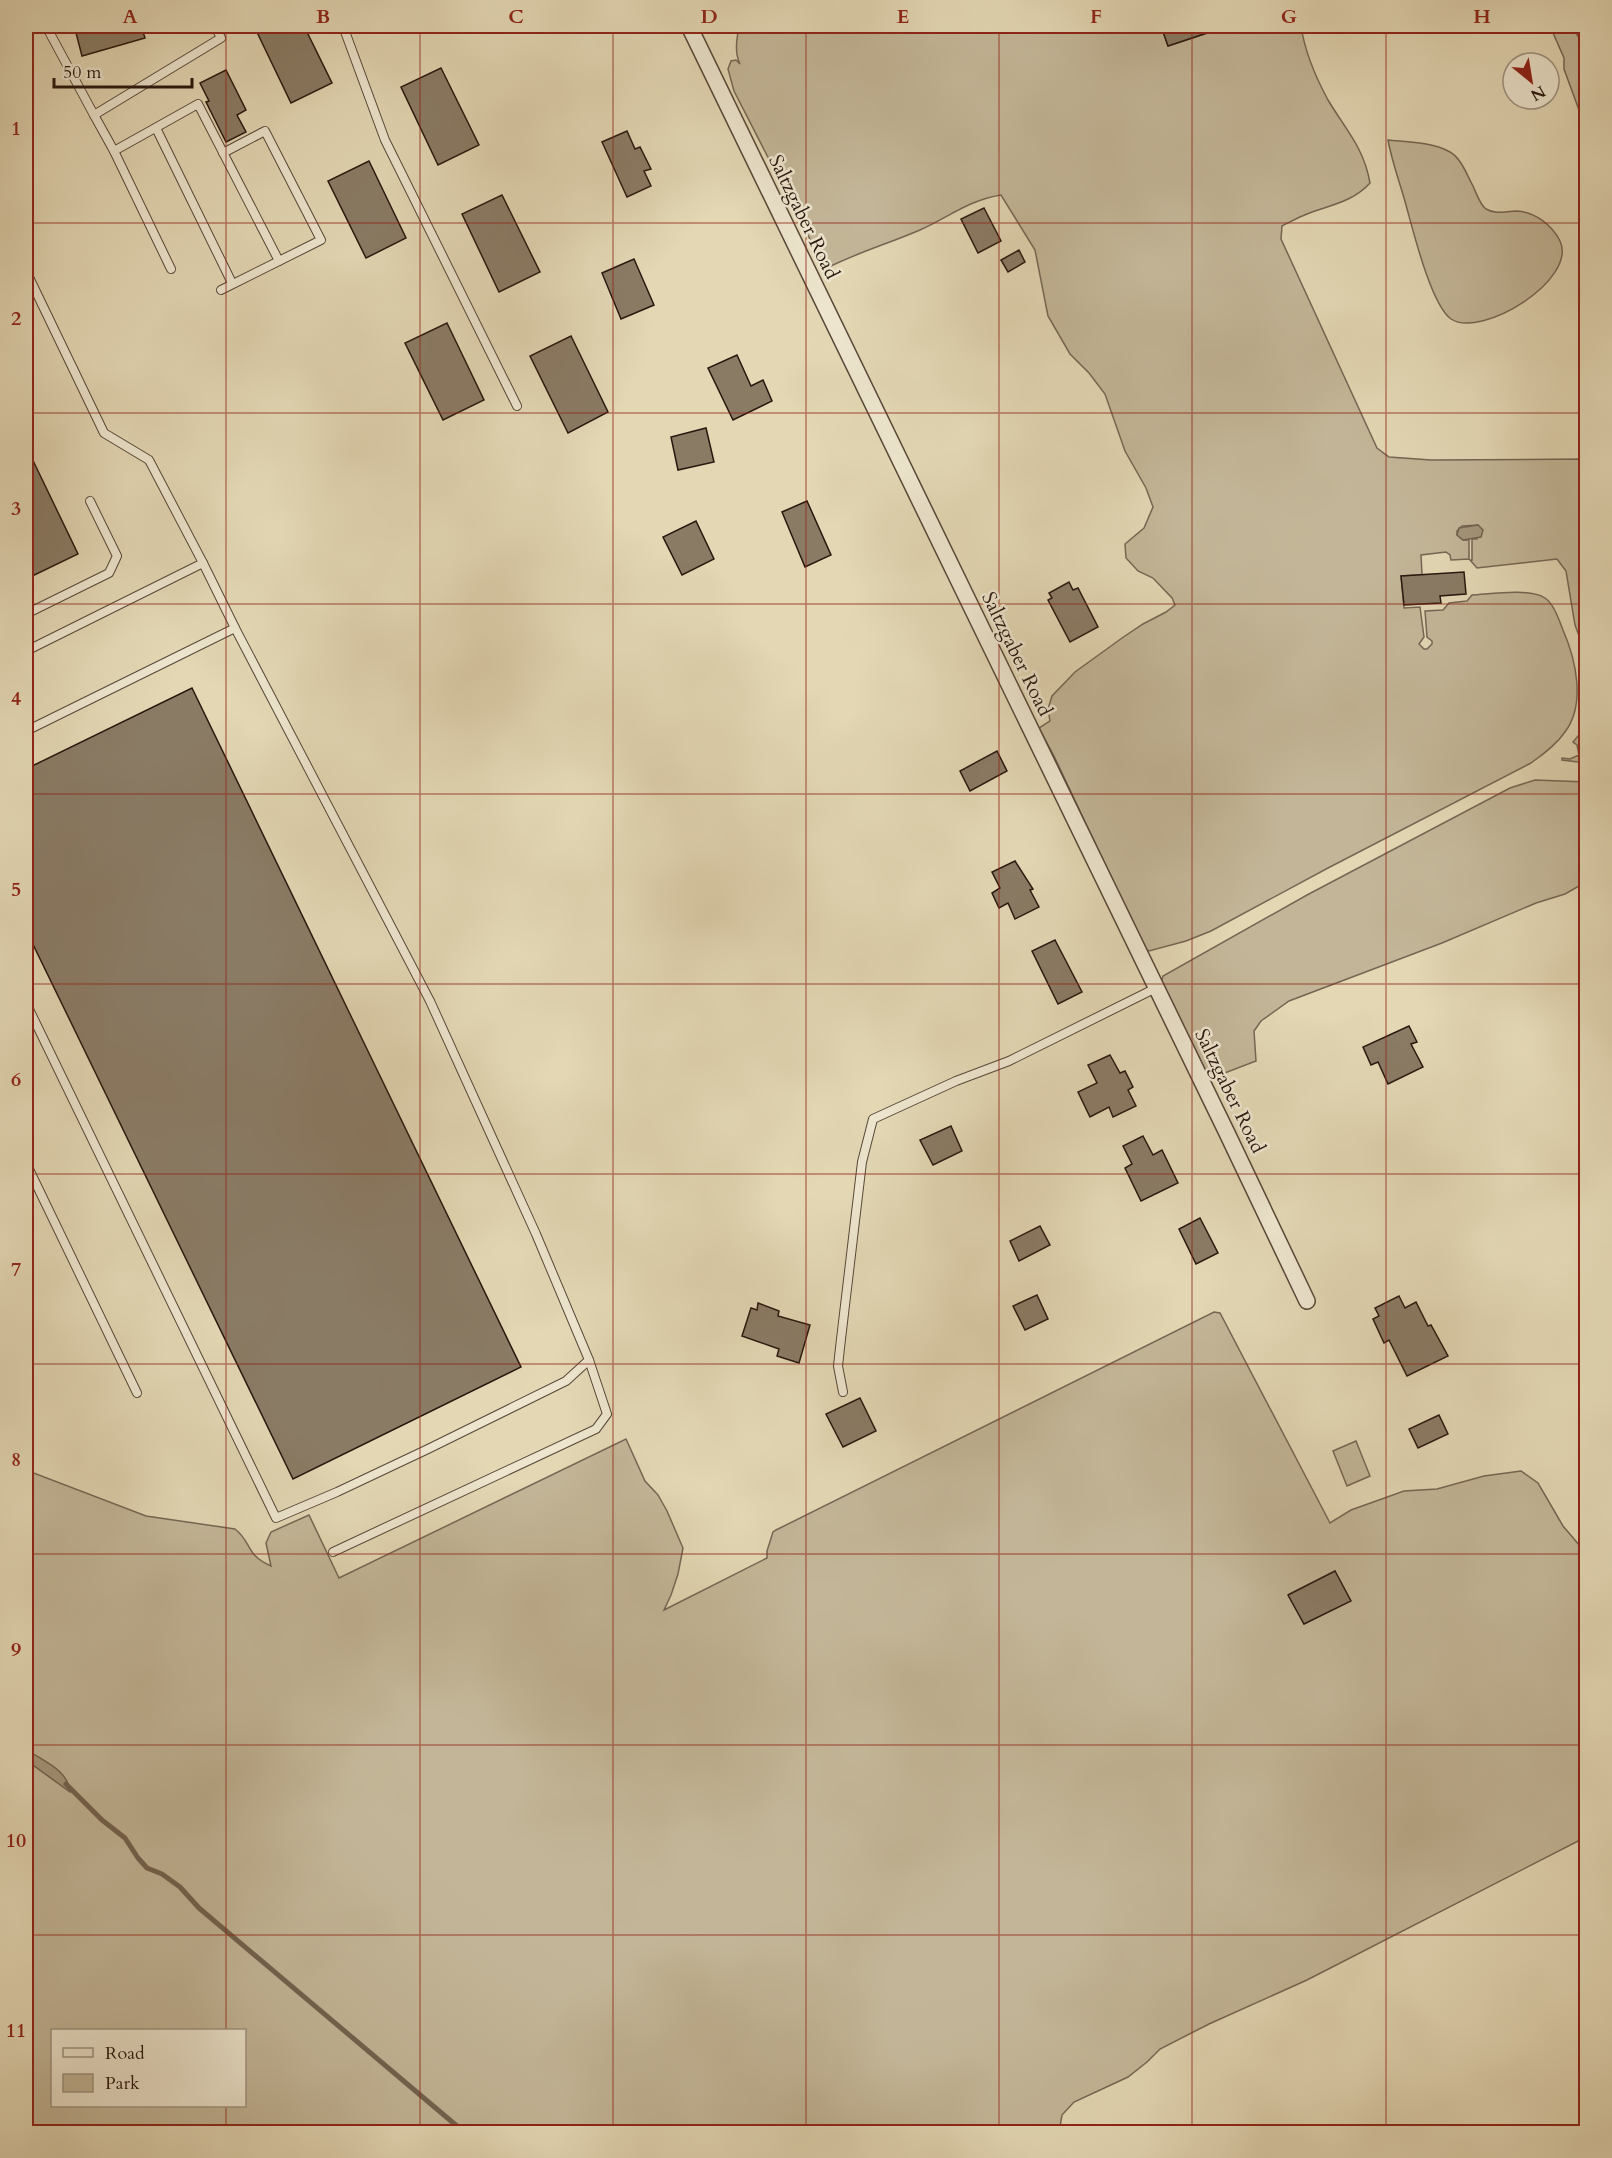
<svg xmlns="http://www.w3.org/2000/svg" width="1612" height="2158" viewBox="0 0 1612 2158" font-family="Cardo,serif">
  <rect width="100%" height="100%" fill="#e3d7b4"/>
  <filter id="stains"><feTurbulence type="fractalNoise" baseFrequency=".00333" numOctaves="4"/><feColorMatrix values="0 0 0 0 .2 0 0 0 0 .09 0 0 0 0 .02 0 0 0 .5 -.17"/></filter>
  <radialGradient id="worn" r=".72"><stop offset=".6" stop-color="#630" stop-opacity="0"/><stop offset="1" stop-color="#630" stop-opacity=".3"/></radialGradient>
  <g fill="#c3b698" stroke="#766654" stroke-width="1.5" fill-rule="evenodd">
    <path d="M739,26H1161L1168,46L1229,26H1301C1305,53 1315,76 1328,100C1346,130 1364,148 1370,183C1353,202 1330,205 1307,214C1299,217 1290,222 1282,226L1281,239L1377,448L1389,457L1431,460L1586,459V673L1581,641L1575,625L1566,571L1557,559L1477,568L1470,560H1472V539H1477L1478,525L1462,526L1457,531V535L1463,540H1469V559L1451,560L1450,555L1446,552L1421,555L1422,575L1401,576L1404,608L1420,607L1424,637L1419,644L1424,649H1427L1432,644V641L1427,637L1425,611L1443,610L1449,603L1467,601L1472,595C1491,594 1530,588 1545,598C1554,604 1559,620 1563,630C1576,660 1586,704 1565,732C1556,745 1544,754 1531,763L1328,868L1211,931L1186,941L1149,951L1144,947L1054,756L1039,728L1050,721L1048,709L1052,696L1075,672L1122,638L1143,624L1166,612L1175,605L1172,598L1153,578L1138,571L1126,558L1125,544L1144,528L1153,507L1146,488L1125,451L1105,394L1089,373L1070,354L1048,316L1035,250L1001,195C969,200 949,217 920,230C890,243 859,252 829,267L820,263L815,249L734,91L728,69L731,61L736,60L740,64C734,52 737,38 739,26Z"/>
    <path d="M1550,26H1571L1586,48V129L1564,69V58Z"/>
    <path d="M1388,140C1407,142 1433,142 1450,152C1461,158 1467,175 1473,186C1476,192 1480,205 1486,209C1496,215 1506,211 1517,211C1535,212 1552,225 1560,241C1578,280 1481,339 1451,319C1431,305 1413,230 1406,205C1400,183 1392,162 1388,140Z"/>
    <path d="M1586,714V763L1562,760V758L1570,759L1579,755L1577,745L1573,742L1583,730Z"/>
    <path d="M1535,780L1586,782V882L1565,894L1536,903L1442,943L1289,1001L1261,1021L1254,1031L1256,1061L1217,1076L1207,1074L1161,983L1163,976L1307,895L1510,788Z"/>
    <path d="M1214,1312L1220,1313L1330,1523L1351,1510L1404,1491L1437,1489L1484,1476L1521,1471L1538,1483L1563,1526L1586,1553V1837L1307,1980L1209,2024L1160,2049L1147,2062L1128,2077L1074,2102L1062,2115L1059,2132H26V1760L70,1790L37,1757L26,1749V1470L146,1516L235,1529C252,1542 245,1555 271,1566L266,1543L271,1532L309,1515L339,1578L626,1439L645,1481L658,1495L667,1511L683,1548L678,1574L671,1595L664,1610L767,1558V1551L773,1532L776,1530ZM1335,1571L1350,1601L1304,1624L1289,1594ZM52,2030H244V2106H52Z"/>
    <path d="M1356,1441L1370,1476L1347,1486L1333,1451Z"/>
  </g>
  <g fill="#a4967c" stroke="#736350" stroke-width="1.5">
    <path d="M1478,525L1483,530L1481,537L1463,540L1457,535L1459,528Z"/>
    <path d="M26,1749C42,1761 68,1769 70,1792L26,1760Z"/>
  </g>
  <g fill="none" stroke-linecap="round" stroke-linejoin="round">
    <path stroke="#736350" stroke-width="5" d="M66,1784L102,1820L125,1838L138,1858L147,1868L162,1874L180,1887L199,1908L464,2132"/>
  </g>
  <g fill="#8a7b65" stroke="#29170f" stroke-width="1.5">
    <path d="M77,26H141L145,38L82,56L75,29L78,28Z"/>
    <path d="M254,26H304L332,83L291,103Z"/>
    <path d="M1161,26H1221L1222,28L1168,46Z"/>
    <path d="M441,68L479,145L438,165L401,87Z"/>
    <path d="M226,70L246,110L237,115L246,132L226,142L206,102L209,101L200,83Z"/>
    <path d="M627,131L635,149L640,147L651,169L644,171L651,186L627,197L602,142Z"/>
    <path d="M369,161L406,238L366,258L328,181Z"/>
    <path d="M502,195L540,272L499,292L462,214Z"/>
    <path d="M984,208L1001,241L978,253L961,219Z"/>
    <path d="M1019,250L1025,262L1008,272L1001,260Z"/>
    <path d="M634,259L654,305L621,319L602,273Z"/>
    <path d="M447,323L484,400L443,420L405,343Z"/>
    <path d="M571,336L608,412L568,433L530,356Z"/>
    <path d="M737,355L751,386L763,380L772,401L733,420L708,368Z"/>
    <path d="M706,428L714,462L678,470L671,437Z"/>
    <path d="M26,446L78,554L26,579Z"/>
    <path d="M807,501L831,555L805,567L782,512Z"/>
    <path d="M696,521L714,559L682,575L663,537Z"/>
    <path d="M1464,572L1466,594L1440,596L1441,603L1404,605L1401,576Z"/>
    <path d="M1069,582L1073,590L1078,588L1098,627L1070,642L1048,600L1052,598L1049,593Z"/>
    <path d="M192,688L521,1367L293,1479L26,930V769Z"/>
    <path d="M997,751L1007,771L970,791L960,771Z"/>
    <path d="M1015,861L1033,889L1030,890L1039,907L1015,919L1008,903L999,908L992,893L1000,888L992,872Z"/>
    <path d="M1055,940L1082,992L1058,1004L1032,951Z"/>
    <path d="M1409,1026L1417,1042L1411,1044L1423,1067L1388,1084L1378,1062L1371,1065L1363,1047Z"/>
    <path d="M1110,1055L1120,1073L1125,1071L1133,1087L1128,1090L1136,1106L1113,1117L1109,1107L1090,1117L1078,1092L1097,1083L1088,1065Z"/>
    <path d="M951,1126L962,1151L933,1165L920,1140Z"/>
    <path d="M1143,1136L1153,1155L1162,1150L1178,1183L1141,1201L1125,1168L1132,1164L1123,1146Z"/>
    <path d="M1200,1218L1218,1253L1196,1264L1179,1229Z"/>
    <path d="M1040,1226L1050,1245L1019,1261L1010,1241Z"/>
    <path d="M1037,1295L1048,1319L1025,1330L1013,1306Z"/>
    <path d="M1399,1296L1405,1308L1416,1302L1428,1326L1431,1325L1448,1356L1407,1376L1389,1340L1384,1343L1373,1319L1379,1316L1375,1308Z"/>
    <path d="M758,1303L779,1311L778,1316L810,1325L799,1363L777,1356L779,1349L742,1336L751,1308L757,1310Z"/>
    <path d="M860,1398L876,1431L843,1447L826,1414Z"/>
    <path d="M1439,1415L1448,1434L1418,1448L1409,1429Z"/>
    <path d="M1335,1571L1351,1601L1304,1624L1288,1595Z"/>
  </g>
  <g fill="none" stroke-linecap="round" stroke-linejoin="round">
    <defs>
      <g id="lane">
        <path d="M46,26L94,115L221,38L215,26"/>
        <path d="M343,26L385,140L517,406"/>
        <path d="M94,115L114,151L171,269"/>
        <path d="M156,128L232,283"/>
        <path d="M114,151L198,104L279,261"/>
        <path d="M26,271L104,433L149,460L203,563L26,651"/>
        <path d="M221,290L321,240L265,131L223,153"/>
        <path d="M203,563L235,628"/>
        <path d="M26,614L109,573L117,556L90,501"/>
        <path d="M26,731L235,628L430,1001L536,1234L589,1360L566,1381L428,1449L337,1492L276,1518L26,1003"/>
        <path d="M26,1163L137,1393"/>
        <path d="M843,1392L838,1366L841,1339L862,1162L873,1119L956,1081L1009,1061L1156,988"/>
        <path d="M333,1552L596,1429L607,1414L589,1360"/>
      </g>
      <path id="street" d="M689,26L1226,1131L1307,1301"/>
    </defs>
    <use href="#lane" stroke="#584738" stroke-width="10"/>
    <use href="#street" stroke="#584738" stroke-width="18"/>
    <use href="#lane" stroke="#ede5ce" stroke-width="8"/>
    <use href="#street" stroke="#ede5ce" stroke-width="15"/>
  </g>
  <path fill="none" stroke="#8f2418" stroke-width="1.5" stroke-opacity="0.55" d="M226,26V2030M420,26V2132M613,26V2132M806,26V2132M999,26V2132M1192,26V2132M1386,26V2132M26,223H1586M26,413H1586M26,604H1586M26,794H1586M26,984H1586M26,1174H1586M26,1364H1586M26,1554H1586M26,1745H1586M26,1935H1586M226,2106V2132"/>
  <g text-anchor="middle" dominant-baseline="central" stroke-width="5" stroke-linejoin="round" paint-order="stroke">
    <g font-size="20" fill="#29170f" stroke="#ede5ce">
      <text transform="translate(804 217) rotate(64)">Saltzgaber Road</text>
      <text transform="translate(1017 654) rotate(64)">Saltzgaber Road</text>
      <text transform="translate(1230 1091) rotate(64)">Saltzgaber Road</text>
    </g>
  </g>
  <rect width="1612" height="2158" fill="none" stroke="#e3d7b4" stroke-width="66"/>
  <rect x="51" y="2029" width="195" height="78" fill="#ede5ce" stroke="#9f9382" stroke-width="1.5"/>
  <rect x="63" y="2048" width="30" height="9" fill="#ede5ce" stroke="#9f9382" stroke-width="1.5"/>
  <text x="105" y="2059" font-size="18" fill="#29170f">Road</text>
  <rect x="63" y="2074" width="30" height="18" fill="#c3b698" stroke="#9f9382" stroke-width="1.5"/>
  <text x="105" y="2089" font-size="18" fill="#29170f">Park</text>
  <g transform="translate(1531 81) rotate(150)"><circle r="28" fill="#ede5ce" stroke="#9f9382" stroke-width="1.5"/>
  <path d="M0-4.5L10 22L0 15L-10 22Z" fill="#8f2418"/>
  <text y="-9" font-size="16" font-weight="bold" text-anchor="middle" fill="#29170f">N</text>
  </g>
  <path d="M54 78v9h138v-9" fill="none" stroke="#29170f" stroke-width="3"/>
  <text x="63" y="78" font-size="18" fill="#29170f" stroke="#ede5ce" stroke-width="4.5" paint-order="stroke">50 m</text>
  <rect x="33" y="33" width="1546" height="2092" fill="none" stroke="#8f2418" stroke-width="2"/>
  <g font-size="20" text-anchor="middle" font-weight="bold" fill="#8f2418">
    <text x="130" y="23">A</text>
    <text x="323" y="23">B</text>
    <text x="516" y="23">C</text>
    <text x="709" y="23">D</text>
    <text x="903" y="23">E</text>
    <text x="1096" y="23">F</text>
    <text x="1289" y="23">G</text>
    <text x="1482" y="23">H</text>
    <text x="16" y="135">1</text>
    <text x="16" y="325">2</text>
    <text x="16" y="515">3</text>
    <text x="16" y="705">4</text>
    <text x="16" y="896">5</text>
    <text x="16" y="1086">6</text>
    <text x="16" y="1276">7</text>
    <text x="16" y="1466">8</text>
    <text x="16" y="1656">9</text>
    <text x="16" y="1847">10</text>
    <text x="16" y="2037">11</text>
  </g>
  <rect width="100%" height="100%" filter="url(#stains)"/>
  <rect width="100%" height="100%" fill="url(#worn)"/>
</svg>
